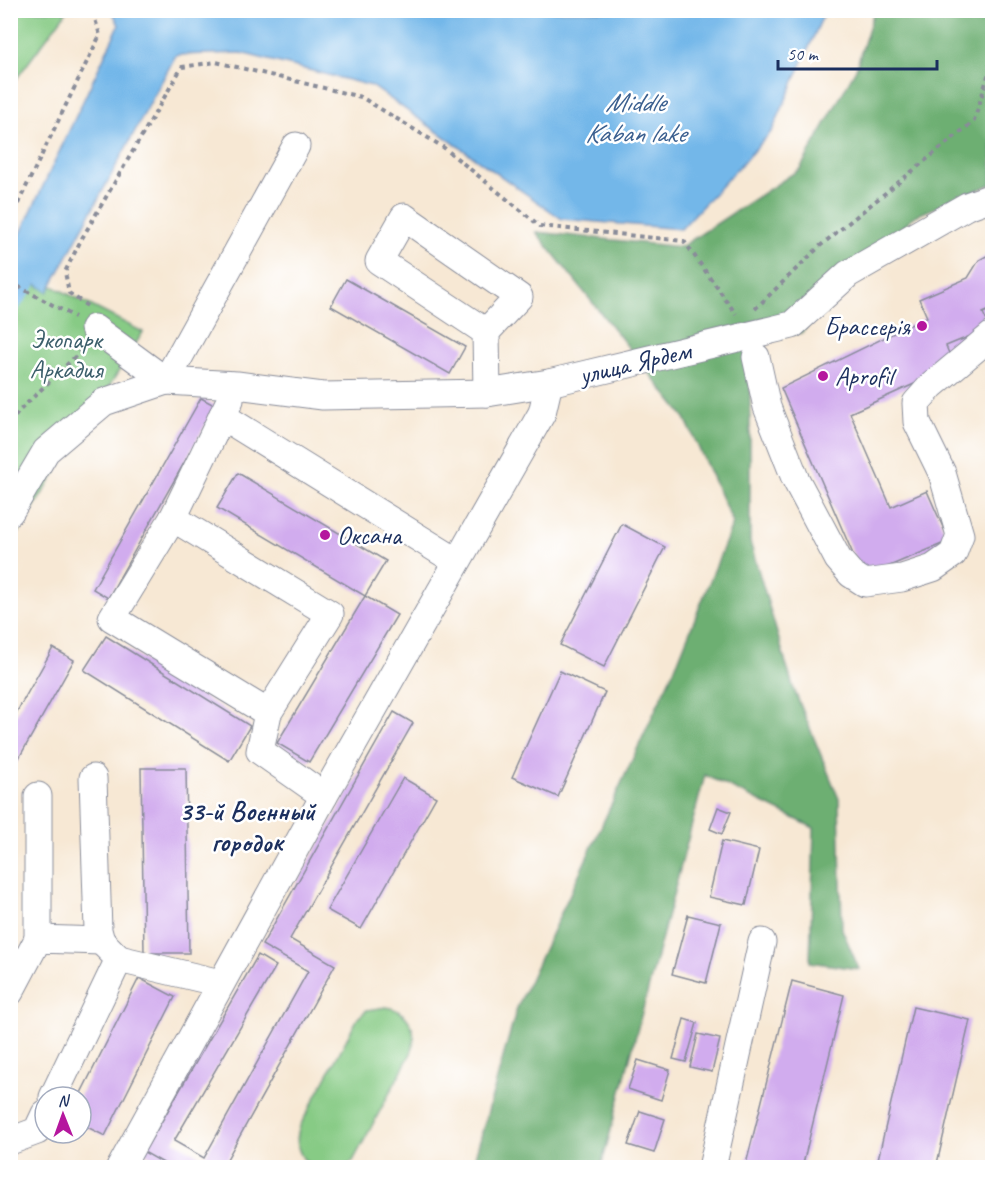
<svg xmlns="http://www.w3.org/2000/svg" width="1003" height="1178" viewBox="0 0 1003 1178" font-family="Caveat,sans-serif">
  <rect width="100%" height="100%" fill="#fff"/>
  <filter id="ink" filterUnits="userSpaceOnUse"><feTurbulence type="fractalNoise" baseFrequency=".0167" numOctaves="2"/><feDisplacementMap in="SourceGraphic" scale="12" xChannelSelector="R" yChannelSelector="G"/><feConvolveMatrix kernelMatrix="1 2 1 2 8 2 1 2 1" color-interpolation-filters="sRGB"/></filter>
  <filter id="wash" filterUnits="userSpaceOnUse"><feTurbulence type="fractalNoise" baseFrequency=".008" numOctaves="4" result="noise"/><feDisplacementMap in="SourceGraphic" scale="24" xChannelSelector="R" yChannelSelector="G"/><feGaussianBlur stdDeviation="1.35" result="paint"/><feColorMatrix in="noise" values="0 0 0 0 0 0 0 0 0 0 0 0 0 0 0 0 0 1.4 0 .05"/><feComposite in="paint" operator="in"/></filter>
  <g filter="url(#wash)">
    <rect width="100%" height="100%" fill="#f7e8d4"/>
    <g fill="#87cb85" stroke="#517d72" stroke-width="1.5">
      <path d="M11,10L67,11L11,86L10,11Z"/>
      <path d="M11,265L143,332L11,544Z"/>
      <path d="M386,1007C409,1010 419,1032 411,1053L353,1161L345,1167H312C298,1157 294,1142 300,1126L358,1018L367,1010Z"/>
    </g>
    <path fill="#6daf72" stroke="#446f68" stroke-width="1.5" d="M874,11H992V184L913,217L801,333L750,339V542L793,687L839,799L842,929L859,969L810,962L814,828L705,775L601,1167L472,1168L517,1008L678,661L733,523L685,418L536,232L681,247L800,169L856,69Z"/>
    <path fill="#73b7e9" stroke="#4773a4" stroke-width="1.5" d="M112,11H825L772,131L681,229L562,219L372,86L241,53L176,55L48,292L11,267V254L119,25Z"/>
    <g fill="none" stroke-linecap="round" stroke-linejoin="round">
      <path stroke="#73b7e9" stroke-width="22" d="M10,303L27,279"/>
    </g>
    <g id="blocks">
      <g fill="#d1acee">
        <path d="M992,253V309L983,313L990,328L946,346L954,366L850,413L891,507L927,491L949,541L863,577L781,388L927,317L919,299L968,278L979,260Z"/>
        <path d="M346,279L465,347L450,374L331,306Z"/>
        <path d="M201,398L216,406L108,598L93,589Z"/>
        <path d="M238,473L386,561L365,596L217,508Z"/>
        <path d="M622,524L665,547L604,667L560,645Z"/>
        <path d="M365,596L397,615L309,762L277,743Z"/>
        <path d="M106,636L250,726L229,761L84,670Z"/>
        <path d="M53,648L74,660L10,774V724Z"/>
        <path d="M560,671L605,692L558,797L512,777Z"/>
        <path d="M394,712L413,723L290,939L335,965L222,1168H172L144,1152L258,955L276,966L174,1141L204,1158L308,971L262,945Z"/>
        <path d="M141,768H186L189,953H144Z"/>
        <path d="M403,778L436,797L361,929L327,910Z"/>
        <path d="M718,807L731,812L722,834L710,829Z"/>
        <path d="M722,841L759,850L746,905L709,897Z"/>
        <path d="M688,915L721,923L706,983L672,974Z"/>
        <path d="M139,978L175,997L105,1136L81,1124V1097H79Z"/>
        <path d="M792,981L844,995L802,1168H745Z"/>
        <path d="M913,1007L970,1020L936,1168H876Z"/>
        <path d="M684,1019L697,1023L686,1062L673,1059Z"/>
        <path d="M698,1034L720,1039L712,1072L690,1067Z"/>
        <path d="M638,1060L670,1070L661,1100L628,1089Z"/>
        <path d="M640,1111L665,1119L654,1153L628,1145Z"/>
      </g>
    </g>
  </g>
  <g filter="url(#ink)">
    <use href="#blocks" fill-opacity="0" stroke="#898c99" stroke-width="1.5"/>
    <g fill="none" stroke-linecap="round" stroke-linejoin="round">
      <defs>
        <g id="minor">
          <path d="M94,328L166,381"/>
          <path d="M486,332L379,261L404,217L519,297L486,332L487,393"/>
          <path d="M756,357L767,407L795,478L838,559L851,574L865,583L902,578L933,568L953,554L960,535L942,473L917,422L916,403L931,386L992,335"/>
          <path d="M166,381L296,146"/>
          <path d="M222,416L456,561"/>
          <path d="M10,512L46,451L104,402L166,381L237,385L323,396L487,393L549,383L792,325L848,274L967,206L992,197"/>
          <path d="M173,518L230,400"/>
          <path d="M268,713L112,618L173,518L330,614L268,713L260,751L324,796"/>
          <path d="M93,778L98,930L101,941L119,959"/>
          <path d="M38,796V939"/>
          <path d="M10,992L38,939L101,941"/>
          <path d="M53,1097L119,959L220,983"/>
          <path d="M10,1141L37,1131L45,1114"/>
          <path d="M120,1168L324,796L542,413L549,383"/>
          <path d="M712,1168L762,942"/>
        </g>
      </defs>
      <use href="#minor" stroke="#898c99" stroke-width="29"/>
      <g stroke="#898c99" stroke-width="4" stroke-dasharray="4.5 4.5" stroke-linecap="butt">
        <path d="M10,220L100,35L92,10"/>
        <path d="M10,282L75,317"/>
        <path d="M87,306L69,293L65,272L81,240L182,67L216,62L361,97L443,147L540,226L684,241L736,314"/>
        <path d="M755,309L820,246L974,121L992,63"/>
        <path d="M10,424L19,411L84,348"/>
      </g>
      <use href="#minor" stroke="#fff" stroke-width="27"/>
    </g>
  </g>
  <g fill="#b5179e" stroke="#fff" stroke-width="2">
    <circle cx="922" cy="326" r="6"/>
    <circle cx="823" cy="376" r="6"/>
    <circle cx="325" cy="535" r="6"/>
  </g>
  <g text-anchor="middle" dominant-baseline="central" stroke-width="5" stroke-linejoin="round" paint-order="stroke">
    <g font-size="26" fill="#1b2f5e" stroke="#fff" text-anchor="start">
      <text x="910" y="326" text-anchor="end">Брассерiя</text>
      <text x="835" y="376">Aprofil</text>
      <text x="337" y="535">Оксана</text>
    </g>
    <g font-size="26" fill="#3b5e6a" stroke="#fff">
      <text x="66" y="339">Экопарк<tspan x="66" dy="30">Аркадия</tspan></text>
    </g>
    <g font-size="26" fill="#1b2f5e" stroke="#fff">
      <text transform="translate(635 363) rotate(-13)">улица Ярдем</text>
    </g>
    <g font-size="27" font-style="italic" fill="#3a5f8f" stroke="#fff">
      <text x="635" y="102">Middle<tspan x="635" dy="31">Kaban lake</tspan></text>
    </g>
    <g font-size="27" font-weight="bold" fill="#1b2f5e" stroke="#fff">
      <text x="247" y="811">33-й Военный<tspan x="247" dy="31">городок</tspan></text>
    </g>
  </g>
  <rect width="1003" height="1178" fill="none" stroke="#fff" stroke-width="36"/>
  <g transform="translate(63 1115) rotate(359)"><circle r="28" fill="#ffffff" stroke="#a4acbf" stroke-width="1.5"/>
  <path d="M0-4.5L10 22L0 15L-10 22Z" fill="#b5179e"/>
  <text y="-9" font-size="16" font-weight="bold" text-anchor="middle" fill="#1b2f5e">N</text>
  </g>
  <path d="M778 60v9h159v-9" fill="none" stroke="#1b2f5e" stroke-width="3"/>
  <text x="787" y="60" font-size="18" fill="#1b2f5e" stroke="#ffffff" stroke-width="4.5" paint-order="stroke">50 m</text>
</svg>
